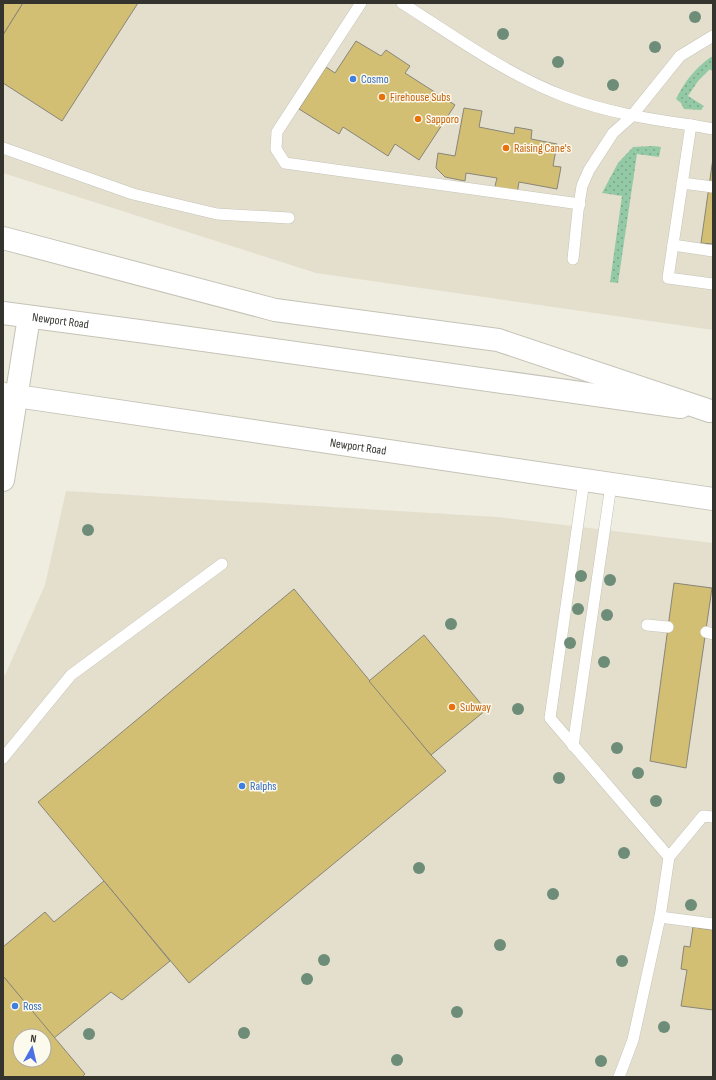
<svg xmlns="http://www.w3.org/2000/svg" width="716" height="1080" viewBox="0 0 716 1080" font-family="'Sofia Sans Condensed',sans-serif">
  <defs>
    <pattern id="grass-dots" width="8" height="8" patternUnits="userSpaceOnUse"><rect width="8" height="8" fill="#94c9a6"/><path d="M2 2h.1M6 6h.1" fill="none" stroke="#7aa488" stroke-width="1.8" stroke-linecap="round"/></pattern>
  </defs>
  <rect width="100%" height="100%" fill="#efece0"/>
  <g fill="#e4dfcd" fill-rule="evenodd">
    <path d="M3,3H713V330L316,273L3,173Z"/>
    <path d="M66,491L497,517L713,543V1077H3V677L6,673L45,585ZM20,1036H44V1060H20Z"/>
  </g>
  <g fill="url(#grass-dots)">
    <path d="M711,57H713V72L710,69L698,81L688,96L704,106L701,110L684,109L681,103L676,99C685,81 695,68 711,57Z"/>
    <path d="M652,146L661,147L659,157L637,154L618,283L610,282L622,196L602,193L618,163L633,147Z"/>
  </g>
  <g fill="#d3bf73" stroke="#88857a" fill-rule="evenodd">
    <path d="M3,3H23L3,35Z"/>
    <path d="M23,3H138L62,121L3,83V35Z"/>
    <path d="M356,41L381,56L386,50L410,66L405,73L455,105L419,160L395,144L388,156L343,127L339,134L299,109L326,67L335,73Z"/>
    <path d="M464,108L482,111L479,127L514,134L515,127L532,130L531,139L557,144L553,166L561,167L557,189L519,182L517,194L494,190L497,178L466,173L465,181L445,177L436,168L438,153L455,156Z"/>
    <path d="M713,158V244L701,243Z"/>
    <path d="M674,583L712,588L686,768L650,761Z"/>
    <path d="M294,589L431,755L446,771L189,983L38,802Z"/>
    <path d="M424,635L486,710L431,755L369,681Z"/>
    <path d="M104,881L170,961L122,1000L111,992L54,1038L3,976V947L45,912L54,922Z"/>
    <path d="M693,927L713,930V1010L681,1006L687,970L681,969L684,946L690,947Z"/>
    <path d="M3,976L85,1074L82,1077H3ZM20,1036H44V1060H20Z"/>
  </g>
  <g fill="none" stroke-linecap="round" stroke-linejoin="round">
    <defs>
      <g id="service">
        <path d="M361,3L277,132L276,149L285,163L580,204"/>
        <path d="M402,3C454,36 507,75 566,97C606,112 648,119 691,125L668,278L713,284"/>
        <path d="M691,125L713,129"/>
        <path d="M3,148L133,194L217,214L289,218"/>
        <path d="M682,183L713,187"/>
        <path d="M673,245L713,251"/>
        <path d="M573,259L578,211L582,186L589,170L613,133L631,117L680,56L713,36"/>
        <path d="M584,481L550,718L669,857"/>
        <path d="M647,625L668,627"/>
        <path d="M706,632L713,634"/>
        <path d="M573,746L611,485"/>
        <path d="M3,758L71,675L222,564"/>
        <path d="M660,917L713,924"/>
        <path d="M619,1077L633,1040L660,917L669,857L703,816L713,817"/>
      </g>
      <g id="primary">
        <path id="s1" d="M3,313L139,331L681,407"/>
        <path id="s2" d="M3,394L713,499"/>
      </g>
      <g id="motorway">
        <path d="M3,238L275,310L498,340L710,411"/>
        <path d="M3,480L29,317"/>
      </g>
    </defs>
    <use href="#service" stroke="#c5c3b7" stroke-width="12"/>
    <use href="#primary" stroke="#c5c3b7" stroke-width="24"/>
    <use href="#motorway" stroke="#c5c3b7" stroke-width="24"/>
    <use href="#service" stroke="#fff" stroke-width="11"/>
    <use href="#primary" stroke="#fff" stroke-width="22"/>
    <use href="#motorway" stroke="#fff" stroke-width="22"/>
  </g>
  <g fill="#6d8d78">
    <circle cx="695" cy="17" r="6"/>
    <circle cx="503" cy="34" r="6"/>
    <circle cx="655" cy="47" r="6"/>
    <circle cx="558" cy="62" r="6"/>
    <circle cx="613" cy="85" r="6"/>
    <circle cx="88" cy="530" r="6"/>
    <circle cx="581" cy="576" r="6"/>
    <circle cx="610" cy="580" r="6"/>
    <circle cx="578" cy="609" r="6"/>
    <circle cx="607" cy="615" r="6"/>
    <circle cx="451" cy="624" r="6"/>
    <circle cx="570" cy="643" r="6"/>
    <circle cx="604" cy="662" r="6"/>
    <circle cx="518" cy="709" r="6"/>
    <circle cx="617" cy="748" r="6"/>
    <circle cx="638" cy="773" r="6"/>
    <circle cx="559" cy="778" r="6"/>
    <circle cx="656" cy="801" r="6"/>
    <circle cx="624" cy="853" r="6"/>
    <circle cx="419" cy="868" r="6"/>
    <circle cx="553" cy="894" r="6"/>
    <circle cx="691" cy="905" r="6"/>
    <circle cx="500" cy="945" r="6"/>
    <circle cx="324" cy="960" r="6"/>
    <circle cx="622" cy="961" r="6"/>
    <circle cx="307" cy="979" r="6"/>
    <circle cx="457" cy="1012" r="6"/>
    <circle cx="664" cy="1027" r="6"/>
    <circle cx="244" cy="1033" r="6"/>
    <circle cx="89" cy="1034" r="6"/>
    <circle cx="397" cy="1060" r="6"/>
    <circle cx="601" cy="1061" r="6"/>
  </g>
  <g fill="#3f7fe0" stroke="#fcf9ed" stroke-width="1.5">
    <circle cx="353" cy="79" r="4"/>
    <circle cx="242" cy="786" r="4"/>
    <circle cx="15" cy="1006" r="4"/>
  </g>
  <g fill="#e8710a" stroke="#fcf9ed" stroke-width="1.5">
    <circle cx="382" cy="97" r="4"/>
    <circle cx="418" cy="119" r="4"/>
    <circle cx="506" cy="148" r="4"/>
    <circle cx="452" cy="707" r="4"/>
  </g>
  <g text-anchor="middle" dominant-baseline="central" stroke-width="3" stroke-linejoin="round" paint-order="stroke">
    <g font-size="12" fill="#366cbe" stroke="#fcf9ed" text-anchor="start">
      <text x="361" y="79">Cosmo</text>
      <text x="250" y="786">Ralphs</text>
      <text x="23" y="1006">Ross</text>
    </g>
    <g font-size="12" fill="#c56008" stroke="#fcf9ed" text-anchor="start">
      <text x="390" y="97">Firehouse Subs</text>
      <text x="426" y="119">Sapporo</text>
      <text x="514" y="148">Raising Cane's</text>
      <text x="460" y="707">Subway</text>
    </g>
    <g font-size="12" fill="#34332e" stroke="#fcf9ed">
      <text stroke="none"><textPath href="#s1" startOffset="58">Newport Road</textPath></text>
      <text stroke="none"><textPath href="#s2" startOffset="359">Newport Road</textPath></text>
    </g>
  </g>
  <rect width="716" height="1080" fill="none" stroke="#34332e" stroke-width="8"/>
  <g transform="translate(32 1048) rotate(8)"><circle r="19" fill="#fcf9ed" stroke="#acaaa1"/>
  <path d="M0-3L7 15L0 10L-7 15Z" fill="#4c70e4"/>
  <text y="-6" font-size="11" font-weight="bold" text-anchor="middle" fill="#34332e">N</text>
  </g>
</svg>
